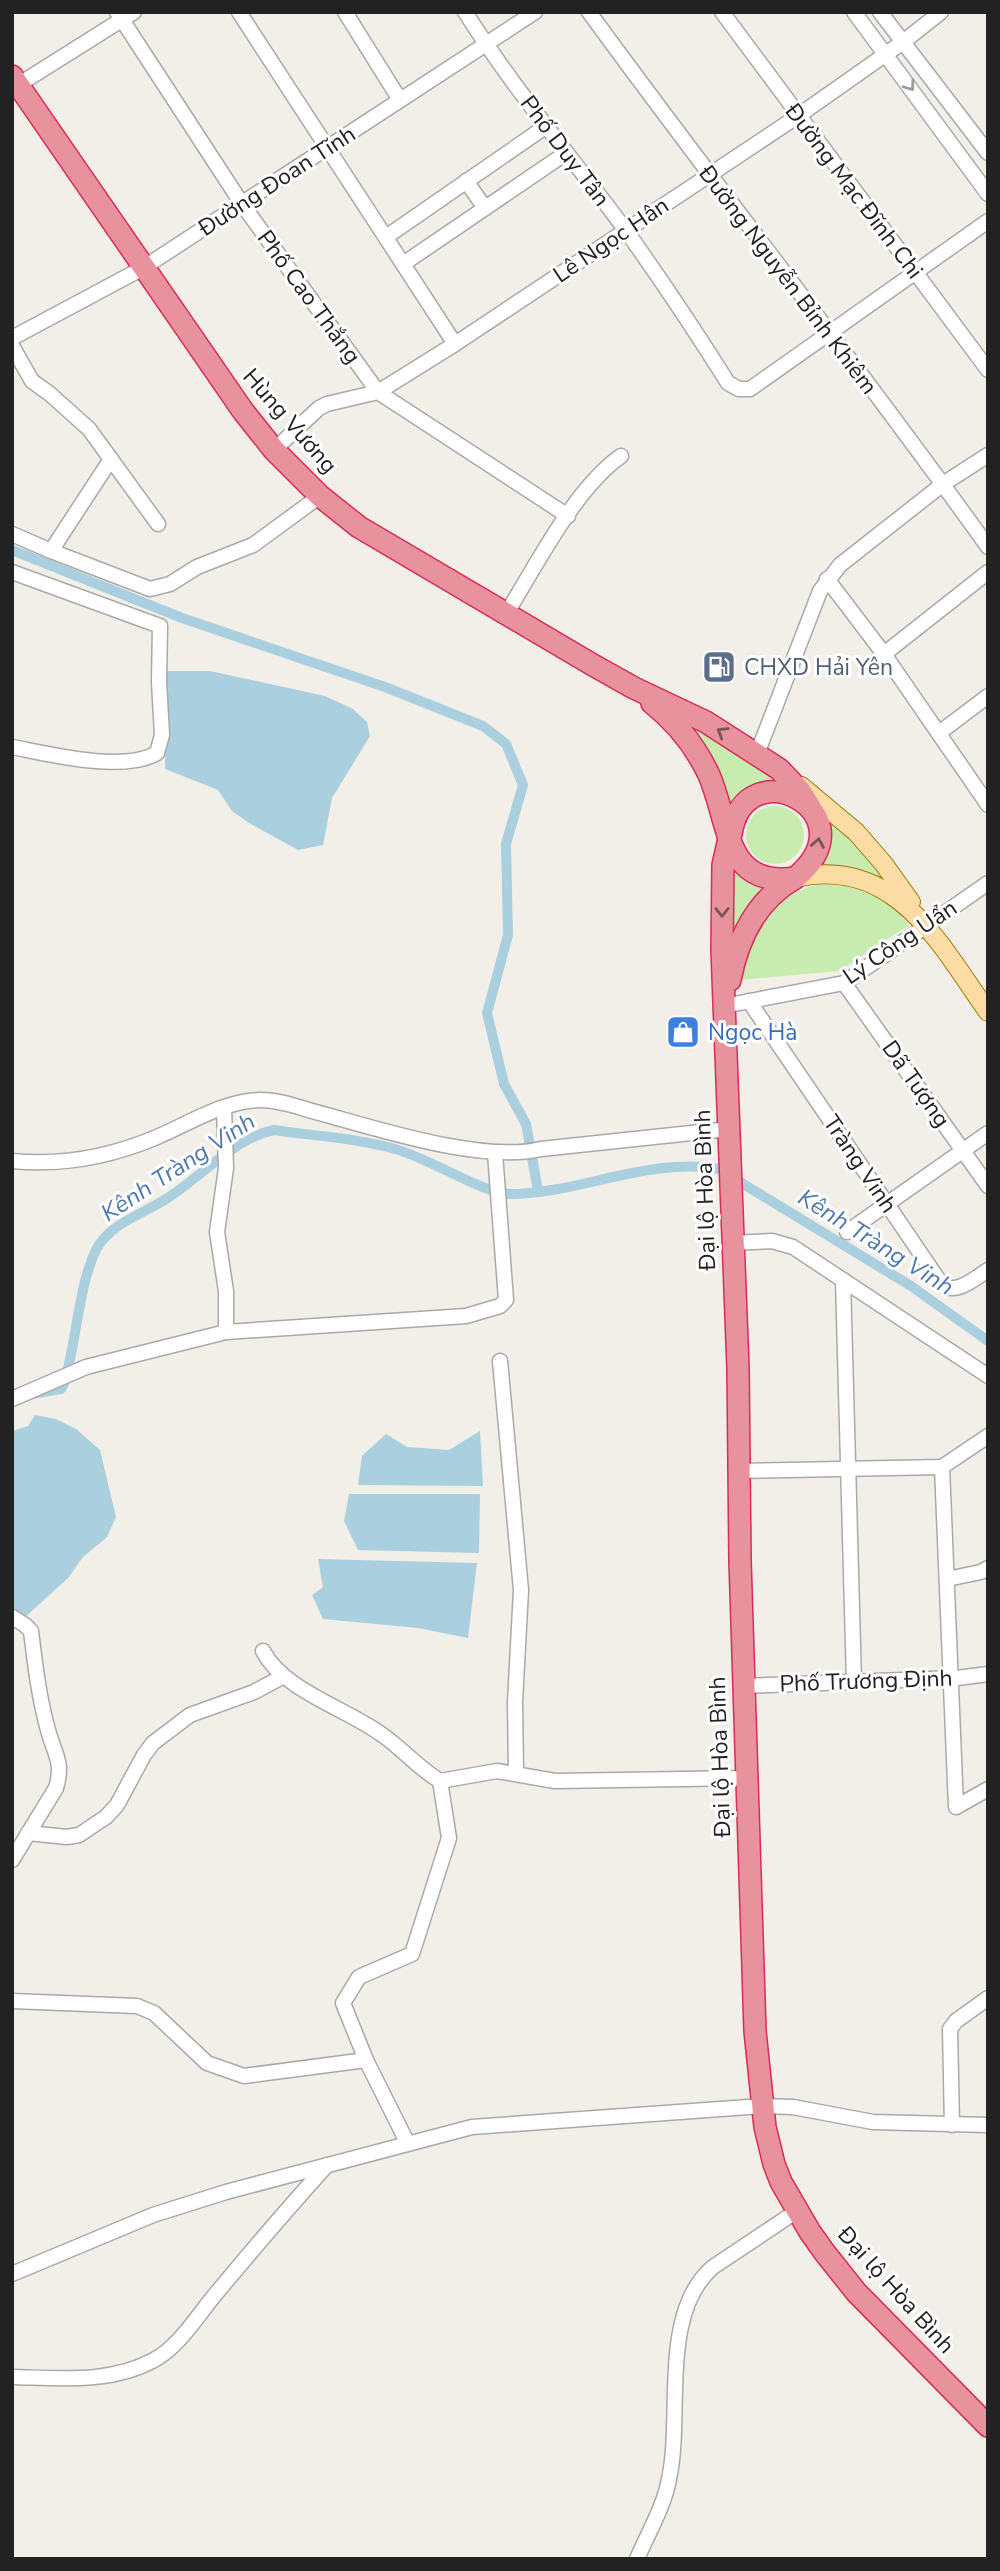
<svg xmlns="http://www.w3.org/2000/svg" width="1000" height="2571" viewBox="0 0 1000 2571" font-family="'Nunito Sans',sans-serif">
  <rect width="100%" height="100%" fill="#f2efe9"/>
  <g fill="#c8ebb0">
    <path d="M682,717L781,779L762,785L729,808Z"/>
    <circle cx="775" cy="835" r="29"/>
    <path d="M825,816L858,844L887,880L862,871L817,864Z"/>
    <path d="M729,862L769,886L732,941Z"/>
    <path d="M820,884C862,885 882,891 909,925L839,971L740,980C747,934 772,894 820,884Z"/>
  </g>
  <g fill="#aacfdf">
    <path d="M167,671H210L325,696L353,709L367,722L370,736L332,798L323,845L298,850L249,823L232,811L218,790L165,769Z"/>
    <path d="M35,1415L56,1419L76,1429L100,1450L116,1517L107,1537L83,1557L68,1578L24,1618L12,1611V1431L28,1426Z"/>
    <path d="M480,1431L483,1486L358,1485L362,1456L386,1434L407,1447L449,1450Z"/>
    <path d="M349,1494H480L479,1553L358,1550L344,1521Z"/>
    <path d="M318,1559L477,1563L468,1638L418,1628L323,1619L312,1595L323,1587Z"/>
  </g>
  <g fill="none" stroke-linecap="round" stroke-linejoin="round">
    <g stroke="#aacfdf" stroke-width="10">
      <path d="M12,550L182,618L385,687L483,726L506,744L523,785L506,844L508,935L487,1013L504,1084L526,1124L538,1191"/>
      <path d="M740,1182L911,1286L988,1341"/>
      <path d="M32,1394L61,1389L64,1384C76,1345 79,1282 97,1248C111,1223 143,1214 166,1199C202,1177 232,1139 274,1130C314,1136 357,1138 395,1149C430,1158 483,1195 514,1194C583,1192 650,1157 720,1169"/>
    </g>
    <defs>
      <g id="minor">
        <path d="M117,12L242,204L378,392L568,516"/>
        <path d="M239,12L455,344"/>
        <path d="M345,12L400,100"/>
        <path d="M465,12C514,89 573,159 627,232C662,281 696,332 728,383L739,389H750L988,221"/>
        <path d="M589,12C720,192 859,366 988,547"/>
        <path d="M722,12L988,370"/>
        <path d="M854,12L988,194"/>
        <path d="M880,12L988,153"/>
        <path d="M18,85L134,12"/>
        <path d="M466,181L485,208"/>
        <path d="M386,237L545,127"/>
        <path d="M403,264L566,153"/>
        <path d="M12,338L143,268L535,12"/>
        <path d="M12,346L32,381L50,394L89,429L158,524"/>
        <path d="M274,450L319,408L327,404L378,392L455,344L798,116L903,42L941,12"/>
        <path d="M12,534L51,551L150,589L170,584L197,567L253,545L320,496"/>
        <path d="M51,551L111,459"/>
        <path d="M12,572L160,626L159,682L162,735L157,753C123,773 49,754 12,747"/>
        <path d="M827,579L884,654L988,805"/>
        <path d="M506,614C536,566 575,488 621,456"/>
        <path d="M884,654L988,572"/>
        <path d="M939,733L988,696"/>
        <path d="M757,754L820,591L840,565L943,484L988,455"/>
        <path d="M844,983L988,1186"/>
        <path d="M749,1001L942,1285C957,1295 975,1278 988,1270"/>
        <path d="M724,1006L844,983L988,883"/>
        <path d="M224,1108L226,1168L217,1232L226,1291V1332"/>
        <path d="M12,1161C63,1166 110,1157 157,1137C190,1123 225,1100 261,1100C282,1100 303,1109 323,1114C381,1130 484,1163 541,1149L729,1129"/>
        <path d="M847,1232L988,1133"/>
        <path d="M732,1243L772,1241L793,1247L988,1376"/>
        <path d="M843,1280L854,1682"/>
        <path d="M500,1361L521,1590L515,1702L516,1774"/>
        <path d="M12,1399L86,1367L226,1332L466,1316L500,1306L506,1300L495,1153"/>
        <path d="M942,1467L956,1807L988,1789"/>
        <path d="M739,1471L942,1467L988,1436"/>
        <path d="M947,1579L981,1572L988,1568"/>
        <path d="M12,1617L25,1625L31,1631C35,1664 39,1698 48,1730C54,1754 64,1761 56,1788L12,1860"/>
        <path d="M263,1651C283,1690 345,1708 381,1734C403,1749 418,1768 440,1781L497,1771L555,1781L747,1778"/>
        <path d="M744,1686L957,1678L988,1674"/>
        <path d="M28,1833L67,1837L79,1835L106,1817L117,1805L144,1755L153,1743L190,1715L254,1692L282,1677"/>
        <path d="M12,2001L137,2006L154,2013L207,2063L244,2076L366,2060"/>
        <path d="M952,2125L950,2029L956,2021L988,1998"/>
        <path d="M408,2144L366,2060L343,2003L359,1977L412,1954L449,1838L440,1781"/>
        <path d="M12,2274L153,2215L226,2192L472,2127L762,2106L793,2107L873,2122L988,2125"/>
        <path d="M12,2377C59,2378 110,2384 154,2360C181,2345 199,2313 219,2290C254,2248 290,2206 327,2165"/>
        <path d="M637,2559C648,2533 664,2507 669,2479C683,2415 659,2313 713,2267L797,2211"/>
      </g>
      <g id="major">
        <path d="M801,786L856,832L883,863L911,902"/>
        <path d="M795,878C895,855 939,943 988,1012"/>
      </g>
      <g id="highway">
        <path d="M12,76L243,411L274,450L320,496L359,527L593,665L634,688L706,722L779,769L800,791L810,807"/>
        <path d="M652,703C677,723 696,747 709,775C730,823 724,888 795,878C874,813 745,746 731,834"/>
        <path d="M733,821L723,865L722,950L738,1368L740,1560L755,2031L765,2127L774,2164L781,2182L810,2232L825,2253L856,2292L988,2426"/>
        <path d="M730,980C738,938 756,900 795,878"/>
      </g>
    </defs>
    <use href="#minor" stroke="#a9a9a9" stroke-width="17"/>
    <use href="#major" stroke="#9f7601" stroke-width="20"/>
    <use href="#highway" stroke="#db2b5a" stroke-width="24"/>
    <use href="#minor" stroke="#fff" stroke-width="14"/>
    <use href="#major" stroke="#fbdca4" stroke-width="18"/>
    <use href="#highway" stroke="#e7929c" stroke-width="21"/>
  </g>
  <defs><path id="oneway-chevron" d="M-2-3.5L2.5 0L-2 3.5" fill="none" stroke-width="1.6" stroke-linecap="round" stroke-linejoin="round" transform="scale(1.75)"/></defs>
  <use stroke="#9c9c9c" href="#oneway-chevron" transform="translate(910 86) rotate(54)"/>
  <g stroke="#7b5459">
    <use href="#oneway-chevron" transform="translate(722 732) rotate(-148)"/>
    <use href="#oneway-chevron" transform="translate(818 843) rotate(-80)"/>
    <use href="#oneway-chevron" transform="translate(722 912) rotate(90)"/>
  </g>
  <defs>
    <symbol id="fuel-square" viewBox="-11 -11 22 22"><rect x="-9" y="-9" width="18" height="18" rx="4" fill="#5c6f8a" stroke="#fff"/><path d="M-5.5-6h7V0h2V4h1.3V-2.5L3-4.5l.8-.8L6-3V5H2.5V1h-1V6h-7ZM-4.2-4.7v3.2H.2V-4.7Z" fill="#fff"/></symbol>
    <symbol id="shop-square" viewBox="-11 -11 22 22"><rect x="-9" y="-9" width="18" height="18" rx="4" fill="#3f7fe0" stroke="#fff"/><path d="M-5-2.5h2.3a2.7 3.5 0 0 1 5.4 0H5L5.5 6h-11ZM-1.5-2.5h3a1.5 2.3 0 0 0-3 0Z" fill="#fff"/></symbol>
  </defs>
  <g fill-rule="evenodd">
    <use href="#fuel-square" x="700" y="648" width="38" height="38"/>
    <use href="#shop-square" x="664" y="1013" width="38" height="38"/>
  </g>
  <g text-anchor="middle" dominant-baseline="central" stroke-width="6" stroke-linejoin="round" paint-order="stroke">
    <g font-size="23" fill="#222" stroke="#fff">
      <text transform="translate(565 151) rotate(53)">Phố Duy Tân</text>
      <text transform="translate(277 181) rotate(-33)">Đường Đoan Tĩnh</text>
      <text transform="translate(854 191) rotate(53)">Đường Mạc Đĩnh Chi</text>
      <text transform="translate(611 240) rotate(-34)">Lê Ngọc Hân</text>
      <text transform="translate(788 280) rotate(53)">Đường Nguyễn Bỉnh Khiêm</text>
      <text transform="translate(309 297) rotate(54)">Phố Cao Thắng</text>
      <text transform="translate(290 421) rotate(49)">Hùng Vương</text>
      <text transform="translate(900 942) rotate(-34)">Lý Công Uẩn</text>
      <text transform="translate(916 1084) rotate(55)">Dã Tượng</text>
      <text transform="translate(860 1164) rotate(56)">Tràng Vinh</text>
      <text transform="translate(705 1190) rotate(-92)">Đại lộ Hòa Bình</text>
      <text transform="translate(866 1681) rotate(-2)">Phố Trương Định</text>
      <text transform="translate(720 1757) rotate(-92)">Đại lộ Hòa Bình</text>
      <text transform="translate(896 2290) rotate(48)">Đại lộ Hòa Bình</text>
    </g>
    <g font-size="23" fill="#4e5e75" stroke="#fff" text-anchor="start">
      <text x="744" y="667">CHXD Hải Yên</text>
    </g>
    <g font-size="23" fill="#366cbe" stroke="#fff" text-anchor="start">
      <text x="708" y="1032">Ngọc Hà</text>
    </g>
    <g font-size="24" font-style="italic" fill="#4d78b2" stroke="#fff">
      <text transform="translate(178 1167) rotate(-33)">Kênh Tràng Vinh</text>
      <text transform="translate(876 1242) rotate(32)">Kênh Tràng Vinh</text>
    </g>
  </g>
  <rect width="1000" height="2571" fill="none" stroke="#222222" stroke-width="28"/>
</svg>
